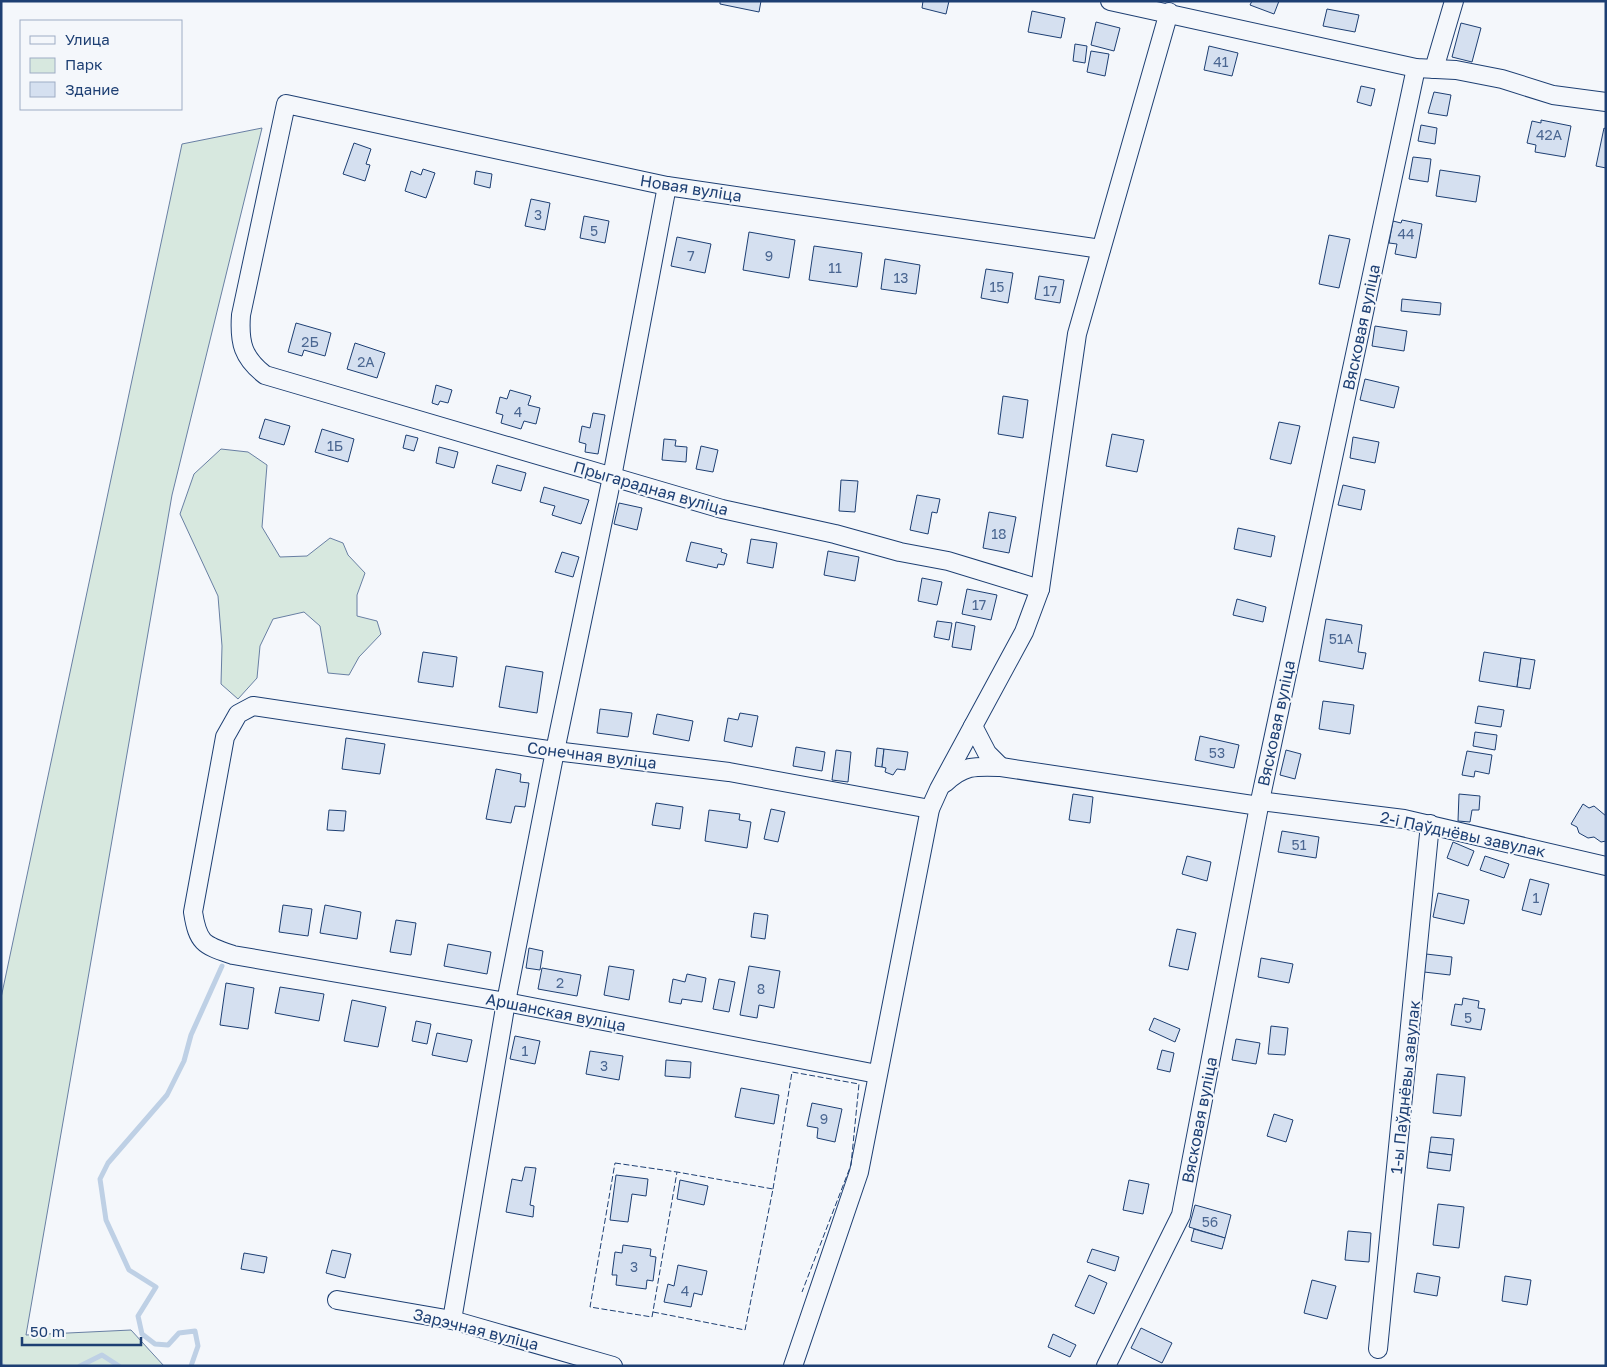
<svg xmlns="http://www.w3.org/2000/svg" width="1607" height="1367" viewBox="0 0 1607 1367" font-family="'Golos Text',sans-serif">
  <rect width="100%" height="100%" fill="#f4f7fb"/>
  <g fill="#d7e8df" stroke="#687fa3">
    <path d="M262,128L172,495L26,1335L131,1330L164,1366H1V998L182,144Z"/>
    <path d="M221,449L248,452L267,465L262,527L280,557L307,556L330,538L343,543L348,555L365,573L357,595V616L377,621L381,634L359,657L349,675L328,673L320,626L304,612L273,619L260,646L257,678L238,699L221,684L222,646L218,596L180,514L194,474Z"/>
  </g>
  <g fill="none" stroke-linecap="round" stroke-linejoin="round">
    <g stroke="#bed0e5" stroke-width="5">
      <path d="M1,1365L3,1366"/>
      <path d="M80,1366L102,1355L119,1366"/>
      <path d="M191,1366L198,1346L195,1331L179,1333L168,1345L155,1344L142,1334L138,1316L156,1287L129,1270L106,1220L100,1179L108,1163L167,1095L184,1061L191,1035L222,966"/>
    </g>
  </g>
  <g fill="#d5e0f0" stroke="#1d3f73">
    <path d="M720,1H761L759,12L720,4Z"/>
    <path d="M923,1H949L946,14L922,8Z"/>
    <path d="M1252,1H1279L1274,14L1250,5Z"/>
    <path d="M1327,9L1359,15L1355,32L1323,26Z"/>
    <path d="M1032,11L1065,18L1061,38L1028,32Z"/>
    <path d="M1096,22L1120,28L1114,51L1091,45Z"/>
    <path d="M1461,23L1481,28L1472,62L1452,57Z"/>
    <path d="M1075,44L1087,46L1085,63L1073,61Z"/>
    <path d="M1209,46L1238,53L1232,76L1204,70Z"/>
    <path d="M1091,51L1109,54L1105,76L1087,72Z"/>
    <path d="M1361,86L1375,89L1371,106L1357,102Z"/>
    <path d="M1434,92L1451,95L1447,116L1428,113Z"/>
    <path d="M1541,120L1571,126L1565,157L1535,152L1536,145L1527,143L1532,121L1541,123Z"/>
    <path d="M1421,125L1437,128L1435,144L1418,141Z"/>
    <path d="M1604,128L1606,129V168L1596,166Z"/>
    <path d="M354,143L371,149L366,164L370,165L365,181L343,174Z"/>
    <path d="M1413,157L1431,159L1428,182L1409,179Z"/>
    <path d="M423,169L435,173L426,198L405,191L411,171L421,175Z"/>
    <path d="M1440,170L1480,176L1476,202L1436,196Z"/>
    <path d="M476,171L492,174L490,188L474,184Z"/>
    <path d="M531,199L550,203L545,230L525,226Z"/>
    <path d="M584,216L609,221L605,243L580,238Z"/>
    <path d="M1402,220L1422,224L1416,258L1395,254L1397,244L1389,243L1393,221L1401,223Z"/>
    <path d="M749,232L795,240L789,278L743,270Z"/>
    <path d="M1329,235L1350,239L1339,288L1319,284Z"/>
    <path d="M677,237L711,244L705,273L671,266Z"/>
    <path d="M814,246L862,253L857,287L809,280Z"/>
    <path d="M885,259L920,265L916,294L881,289Z"/>
    <path d="M986,269L1013,273L1008,303L981,298Z"/>
    <path d="M1039,276L1064,280L1060,303L1035,299Z"/>
    <path d="M1402,299L1441,303L1440,315L1401,311Z"/>
    <path d="M296,323L331,333L325,356L304,350L302,356L288,352Z"/>
    <path d="M1375,326L1407,331L1404,351L1372,346Z"/>
    <path d="M355,343L385,353L377,378L347,369Z"/>
    <path d="M1365,379L1399,387L1394,408L1360,400Z"/>
    <path d="M436,385L452,390L448,403L440,401L438,405L432,403Z"/>
    <path d="M510,390L531,396L528,405L540,408L536,424L524,421L521,429L501,423L503,415L496,413L500,397L507,399Z"/>
    <path d="M1003,396L1028,400L1023,438L998,434Z"/>
    <path d="M593,413L605,415L598,454L585,452L586,444L579,442L582,426L590,428Z"/>
    <path d="M265,419L290,426L284,445L259,438Z"/>
    <path d="M1279,422L1300,426L1291,464L1270,459Z"/>
    <path d="M322,429L354,439L348,462L315,452Z"/>
    <path d="M1112,434L1144,440L1137,472L1106,466Z"/>
    <path d="M406,435L418,438L414,451L403,448Z"/>
    <path d="M1353,437L1379,442L1375,463L1350,458Z"/>
    <path d="M664,439L676,440L675,446L687,447L686,462L662,460Z"/>
    <path d="M701,446L718,450L713,472L696,469Z"/>
    <path d="M439,447L458,452L454,468L436,463Z"/>
    <path d="M497,465L526,473L521,491L492,483Z"/>
    <path d="M841,480L858,481L855,512L839,511Z"/>
    <path d="M1343,485L1365,490L1361,510L1338,505Z"/>
    <path d="M544,487L589,500L581,524L552,515L555,506L540,502Z"/>
    <path d="M917,495L940,499L937,513L932,512L928,534L910,530Z"/>
    <path d="M619,503L642,508L637,530L614,524Z"/>
    <path d="M989,512L1016,517L1009,553L983,548Z"/>
    <path d="M1238,528L1275,536L1271,557L1234,549Z"/>
    <path d="M751,539L777,543L773,568L747,563Z"/>
    <path d="M691,542L722,549L721,552L727,554L724,565L718,564L717,568L686,561Z"/>
    <path d="M828,551L859,557L855,581L824,575Z"/>
    <path d="M562,552L579,557L573,577L555,572Z"/>
    <path d="M922,578L942,582L937,605L918,601Z"/>
    <path d="M967,589L997,595L991,620L962,614Z"/>
    <path d="M1237,599L1266,607L1263,622L1233,615Z"/>
    <path d="M1326,619L1362,625L1358,652L1366,653L1363,669L1319,661Z"/>
    <path d="M937,621L952,623L949,640L934,637Z"/>
    <path d="M956,622L975,626L971,650L952,647Z"/>
    <path d="M423,652L457,657L453,687L418,682Z"/>
    <path d="M1484,652L1521,658L1517,687L1479,681Z"/>
    <path d="M1521,658L1535,660L1530,689L1517,687Z"/>
    <path d="M506,666L543,672L537,713L499,707Z"/>
    <path d="M1323,701L1354,705L1350,734L1319,729Z"/>
    <path d="M1478,706L1504,710L1501,727L1475,723Z"/>
    <path d="M600,709L632,713L628,737L597,733Z"/>
    <path d="M740,713L758,716L752,747L724,741L728,718L738,720Z"/>
    <path d="M657,714L693,721L689,741L653,734Z"/>
    <path d="M1475,732L1497,735L1495,750L1473,746Z"/>
    <path d="M1200,736L1239,745L1234,768L1195,760Z"/>
    <path d="M346,738L385,744L380,774L342,769Z"/>
    <path d="M796,747L825,752L822,771L793,766Z"/>
    <path d="M877,748L884,749L882,767L875,766Z"/>
    <path d="M884,749L908,752L905,770L897,769L893,775L885,772L886,768L882,767Z"/>
    <path d="M836,750L851,752L848,782L832,780Z"/>
    <path d="M1286,750L1301,754L1295,779L1280,775Z"/>
    <path d="M1467,751L1492,755L1489,774L1475,771L1474,777L1462,775Z"/>
    <path d="M496,769L521,774L520,782L529,783L525,807L515,806L511,823L486,819Z"/>
    <path d="M1073,794L1093,797L1090,823L1069,820Z"/>
    <path d="M1459,794L1480,796L1479,810H1472L1470,822L1458,821Z"/>
    <path d="M656,803L683,807L680,829L652,825Z"/>
    <path d="M1583,804L1589,808L1594,806L1606,816V841L1601,842L1594,837L1588,838L1579,833L1577,827L1571,824Z"/>
    <path d="M771,809L785,812L778,842L764,839Z"/>
    <path d="M329,810L346,811L344,831L327,830Z"/>
    <path d="M709,810L740,814L739,820L751,822L747,848L705,841Z"/>
    <path d="M1282,831L1319,837L1316,858L1278,852Z"/>
    <path d="M1453,842L1474,851L1468,866L1447,858Z"/>
    <path d="M1187,856L1211,862L1207,881L1182,874Z"/>
    <path d="M1485,856L1509,864L1504,878L1480,870Z"/>
    <path d="M1530,879L1549,884L1541,915L1522,910Z"/>
    <path d="M1438,893L1469,900L1464,924L1433,917Z"/>
    <path d="M283,905L312,909L308,936L279,932Z"/>
    <path d="M325,905L361,912L357,939L320,933Z"/>
    <path d="M754,913L768,915L765,939L751,937Z"/>
    <path d="M396,920L416,923L411,955L390,952Z"/>
    <path d="M1177,929L1196,933L1188,970L1169,966Z"/>
    <path d="M448,944L491,952L487,974L444,966Z"/>
    <path d="M529,948L543,951L540,970L526,968Z"/>
    <path d="M1426,954L1452,957L1450,975L1424,972Z"/>
    <path d="M1261,958L1293,964L1289,983L1258,977Z"/>
    <path d="M609,966L634,970L629,1000L604,995Z"/>
    <path d="M749,966L780,971L774,1008L759,1005L757,1018L740,1015Z"/>
    <path d="M542,968L581,975L577,996L538,989Z"/>
    <path d="M687,974L706,978L702,1002L682,999L681,1004L669,1002L673,979L685,982Z"/>
    <path d="M719,979L735,982L729,1012L713,1009Z"/>
    <path d="M226,983L254,988L248,1029L220,1025Z"/>
    <path d="M280,987L324,994L319,1021L275,1013Z"/>
    <path d="M1463,998L1479,1001L1478,1008L1485,1009L1481,1030L1451,1025L1455,1004L1462,1005Z"/>
    <path d="M352,1000L386,1007L378,1047L344,1041Z"/>
    <path d="M1154,1018L1180,1029L1175,1042L1149,1030Z"/>
    <path d="M416,1021L431,1024L427,1044L412,1041Z"/>
    <path d="M1271,1026L1288,1028L1285,1055L1268,1054Z"/>
    <path d="M437,1033L472,1040L467,1062L432,1055Z"/>
    <path d="M515,1036L540,1041L535,1064L510,1059Z"/>
    <path d="M1236,1039L1260,1043L1256,1064L1232,1060Z"/>
    <path d="M1162,1050L1174,1053L1170,1072L1157,1069Z"/>
    <path d="M590,1051L623,1056L619,1080L586,1074Z"/>
    <path d="M666,1060L691,1062L690,1078L665,1076Z"/>
    <path d="M1437,1074L1465,1077L1461,1116L1433,1113Z"/>
    <path d="M741,1088L779,1095L774,1124L735,1117Z"/>
    <path d="M812,1103L842,1109L835,1142L817,1138L818,1128L807,1126Z"/>
    <path d="M1274,1114L1293,1120L1286,1142L1267,1136Z"/>
    <path d="M1431,1137L1454,1139L1452,1155L1429,1152Z"/>
    <path d="M1429,1152L1452,1155L1450,1171L1427,1168Z"/>
    <path d="M525,1167L536,1168L530,1205L534,1206L533,1217L506,1212L512,1179L522,1181Z"/>
    <path d="M616,1175L648,1179L646,1196L632,1194L628,1222L610,1220Z"/>
    <path d="M680,1180L708,1186L704,1205L677,1199Z"/>
    <path d="M1129,1180L1149,1184L1143,1214L1123,1210Z"/>
    <path d="M1438,1204L1464,1207L1459,1248L1433,1245Z"/>
    <path d="M1195,1205L1231,1215L1225,1238L1189,1227Z"/>
    <path d="M1194,1229L1225,1238L1222,1249L1191,1241Z"/>
    <path d="M1348,1231L1371,1233L1369,1262L1345,1260Z"/>
    <path d="M623,1245L651,1249L650,1256L656,1257L653,1281L647,1280L646,1289L616,1285L617,1275H612L615,1252L622,1253Z"/>
    <path d="M1092,1249L1119,1257L1115,1271L1087,1262Z"/>
    <path d="M332,1250L351,1254L345,1278L326,1273Z"/>
    <path d="M244,1253L267,1257L264,1273L241,1269Z"/>
    <path d="M678,1265L707,1271L702,1295L694,1293L691,1307L664,1302L668,1284L674,1286Z"/>
    <path d="M1417,1273L1440,1277L1437,1296L1414,1292Z"/>
    <path d="M1089,1275L1107,1283L1094,1314L1075,1306Z"/>
    <path d="M1505,1276L1531,1280L1527,1305L1502,1301Z"/>
    <path d="M1312,1280L1336,1286L1327,1319L1304,1313Z"/>
    <path d="M1141,1328L1172,1343L1162,1363L1131,1348Z"/>
    <path d="M1053,1334L1076,1345L1070,1357L1048,1347Z"/>
  </g>
  <g fill="none" stroke-linecap="round" stroke-linejoin="round">
    <defs>
      <g id="minor">
        <path d="M1110,1L1416,68L1456,70L1502,79L1553,95L1606,102"/>
        <path d="M1434,69L1454,1"/>
        <path d="M1040,589L948,561L900,552L835,534L722,509L265,375C243,358 239,343 241,315L286,104L667,186L1101,249"/>
        <path d="M973,726L987,753L1001,767"/>
        <path d="M945,783C964,765 975,766 1001,767L1259,806"/>
        <path d="M1260,801L1404,819L1606,866"/>
        <path d="M877,1074L506,1002L233,955C204,945 198,944 193,912L225,737L238,714L253,706L555,751L729,772L930,809"/>
        <path d="M337,1300L452,1320L613,1366"/>
        <path d="M452,1320L506,1002L555,751L612,477L667,186"/>
        <path d="M1378,1349L1430,824"/>
        <path d="M793,1366L859,1172L930,809L939,789L1024,632L1040,589L1077,334L1169,12"/>
        <path d="M1106,1366L1181,1215L1260,801L1416,68"/>
      </g>
    </defs>
    <use href="#minor" stroke="#1d3f73" stroke-width="20"/>
    <use href="#minor" stroke="#f4f7fb" stroke-width="18"/>
    <g stroke="#1d3f73" stroke-width="1" stroke-dasharray="6 2.5" stroke-linecap="butt">
      <path d="M615,1163L677,1172L652,1317L590,1307Z"/>
      <path d="M773,1189L792,1072L859,1084L851,1165L802,1292"/>
      <path d="M653,1312L745,1330L773,1189L677,1172"/>
    </g>
  </g>
  <g text-anchor="middle" dominant-baseline="central" stroke-width="4" stroke-linejoin="round" paint-order="stroke">
    <g font-size="14" fill="#4b6792">
      <text x="1221" y="61">41</text>
      <text x="1549" y="134">42А</text>
      <text x="538" y="214">3</text>
      <text x="594" y="230">5</text>
      <text x="1406" y="233">44</text>
      <text x="691" y="255">7</text>
      <text x="769" y="255">9</text>
      <text x="835" y="267">11</text>
      <text x="901" y="277">13</text>
      <text x="997" y="286">15</text>
      <text x="1050" y="290">17</text>
      <text x="310" y="341">2Б</text>
      <text x="366" y="361">2А</text>
      <text x="518" y="411">4</text>
      <text x="335" y="445">1Б</text>
      <text x="999" y="533">18</text>
      <text x="979" y="604">17</text>
      <text x="1341" y="638">51А</text>
      <text x="1217" y="752">53</text>
      <text x="1299" y="844">51</text>
      <text x="1536" y="897">1</text>
      <text x="560" y="982">2</text>
      <text x="761" y="988">8</text>
      <text x="1468" y="1017">5</text>
      <text x="525" y="1050">1</text>
      <text x="604" y="1065">3</text>
      <text x="824" y="1118">9</text>
      <text x="1210" y="1221">56</text>
      <text x="634" y="1266">3</text>
      <text x="685" y="1290">4</text>
    </g>
    <g font-size="16" fill="#1d3f73" stroke="#f4f7fb">
      <text transform="translate(691 188) rotate(9)">Новая вуліца</text>
      <text transform="translate(1361 327) rotate(-78)">Вясковая вуліца</text>
      <text transform="translate(651 488) rotate(16)">Прыгарадная вуліца</text>
      <text transform="translate(1276 723) rotate(-78)">Вясковая вуліца</text>
      <text transform="translate(592 755) rotate(7)">Сонечная вуліца</text>
      <text transform="translate(1463 834) rotate(12)">2-і Паўднёвы завулак</text>
      <text transform="translate(556 1012) rotate(11)">Аршанская вуліца</text>
      <text transform="translate(1405 1087) rotate(-84)">1-ы Паўднёвы завулак</text>
      <text transform="translate(1199 1120) rotate(-79)">Вясковая вуліца</text>
      <text transform="translate(476 1329) rotate(14)">Зарэчная вуліца</text>
    </g>
  </g>
  <rect width="1607" height="1367" fill="none" stroke="#1d3f73" stroke-width="5"/>
  <rect x="20" y="20" width="162" height="90" fill="#f4f7fb" stroke="#9eadc5"/>
  <rect x="30" y="36" width="25" height="8" fill="#f4f7fb" stroke="#9eadc5"/>
  <text x="65" y="45" font-size="15" fill="#1d3f73">Улица</text>
  <rect x="30" y="58" width="25" height="15" fill="#d7e8df" stroke="#9eadc5"/>
  <text x="65" y="70" font-size="15" fill="#1d3f73">Парк</text>
  <rect x="30" y="82" width="25" height="15" fill="#d5e0f0" stroke="#9eadc5"/>
  <text x="65" y="95" font-size="15" fill="#1d3f73">Здание</text>
  <path d="M22 1337v8h119v-8" fill="none" stroke="#1d3f73" stroke-width="2.5"/>
  <text x="30" y="1337" font-size="15" fill="#1d3f73" stroke="#f4f7fb" stroke-width="4" paint-order="stroke">50 m</text>
</svg>
